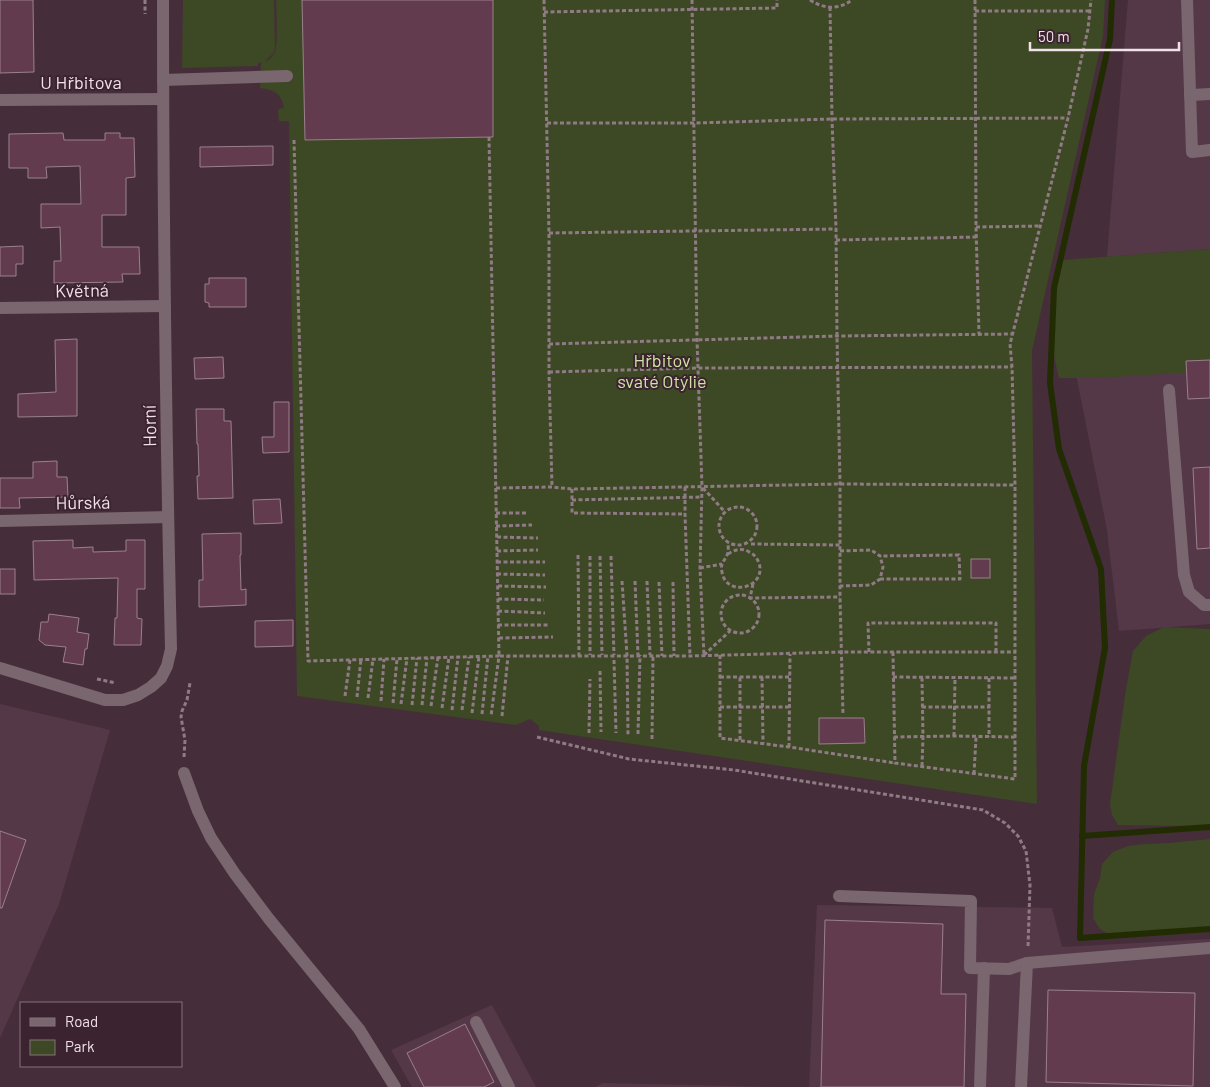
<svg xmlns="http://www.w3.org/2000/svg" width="1210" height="1087" viewBox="0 0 1210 1087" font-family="Barlow,sans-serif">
  <rect width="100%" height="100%" fill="#452e3a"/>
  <g fill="#553847">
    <path d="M1128,0H1210V249L1107,257Z"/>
    <path d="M1210,347V624L1119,631L1107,530L1073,359Z"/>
    <path d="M0,704L110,730L59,904L0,1038Z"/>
    <path d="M817,905L1052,908L1062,947L1210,939V1087H809Z"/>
    <path d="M492,1005L536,1087H412L391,1050Z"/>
    <path d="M603,1083L775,1087H595Z"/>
  </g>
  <g fill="#3d4824">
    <path d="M183,0H274L275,44L274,53L265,61C269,60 272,57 274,54C279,44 276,12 276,0H1105L1103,36L1032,351L1037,804L539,730V726L530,719L516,725L297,696L289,121H279L278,109L284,108C281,93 275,90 260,88L261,63L262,62L258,63V66L182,68Z"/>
    <path d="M1210,249V371L1097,378H1059C1055,360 1050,341 1051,323C1051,302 1055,279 1062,260Z"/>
    <path d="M1164,627L1210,629V825L1195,826L1118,825L1112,815L1110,804L1125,695L1133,651L1146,636Z"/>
    <path d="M1210,839V932L1112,936L1100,929L1093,918L1094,894L1100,878L1102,864L1113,852L1128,846L1144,844L1169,843Z"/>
  </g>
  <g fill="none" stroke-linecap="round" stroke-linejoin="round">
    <g stroke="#212c03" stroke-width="6">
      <path d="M1112,0L1110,39L1054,288L1050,383L1059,449L1101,569L1105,648L1084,766L1080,938L1210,929"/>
      <path d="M1082,836L1210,827"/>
    </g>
  </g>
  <g fill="#623b4f" stroke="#9b808d">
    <path d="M0,0H33L34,72L0,73Z"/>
    <path d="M302,0H493V137L305,140Z"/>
    <path d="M63,133L64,140H105V133H120V138H134L135,177L126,178V215H102V247H139L140,274H122L123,282L54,283V261H61L60,227L41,228V204H81L80,166L46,167L47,178H28V168H9V134Z"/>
    <path d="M273,146V165L200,167V147Z"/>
    <path d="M23,246V264H16V276H0V247Z"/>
    <path d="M209,278H246V307H209V303L205,302V284H209Z"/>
    <path d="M77,339V416L18,417V394L56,392L55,340Z"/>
    <path d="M223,357L224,378L195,379L194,358Z"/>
    <path d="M1210,360V398L1188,399L1186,361Z"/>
    <path d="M274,402H289V452L263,453L262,437H274Z"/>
    <path d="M196,409H224V421H231L233,498L198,499L197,476H199L198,444H197Z"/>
    <path d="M57,461V477H67L68,497L19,498L20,508H0V478H33V462Z"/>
    <path d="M1210,467V548L1197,549L1193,468Z"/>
    <path d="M280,499L282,523L254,524L253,500Z"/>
    <path d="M241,533V555H240L241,590L246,589V605L199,607V580H203L202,534Z"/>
    <path d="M73,540V548L93,547V552L126,551V540H145V589H137V618L142,619L141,645H114L115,618H117L118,578L34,580L33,541Z"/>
    <rect x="971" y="559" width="19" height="19"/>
    <rect x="0" y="569" width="15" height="25"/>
    <path d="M49,614L79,618L77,632L89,634L87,649H85L83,665L63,662L66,647L45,645L39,640L41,622H48Z"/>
    <path d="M293,620V646L255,647V621Z"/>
    <path d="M819,718H864L865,743L819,744Z"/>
    <path d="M0,831L26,840L2,908H0Z"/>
    <path d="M825,920L943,924L941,994H966L964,1087H821Z"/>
    <path d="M1048,990L1195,993L1193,1086L1046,1082Z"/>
    <path d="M465,1024L494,1082L484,1087H424L407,1053Z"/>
  </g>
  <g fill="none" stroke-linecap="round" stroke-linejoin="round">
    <g stroke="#8f7b84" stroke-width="3" stroke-dasharray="4 2.5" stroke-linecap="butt">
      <path d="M145,0V14"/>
      <path d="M544,0L549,233V372L552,487"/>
      <path d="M692,0L697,339L702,487L700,568L704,656"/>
      <path d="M810,0C824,9 838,10 852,0"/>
      <path d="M975,0L976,227L979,334"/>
      <path d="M830,7L832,119L836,229L837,336L840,484V597L843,715"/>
      <path d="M975,11H1090"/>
      <path d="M544,12L777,8V0"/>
      <path d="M547,123H695L832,119L1068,118"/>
      <path d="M489,137L499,656H690L841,652H1016"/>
      <path d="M294,140L308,661L499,656L491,716"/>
      <path d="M976,227L1041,226"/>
      <path d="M549,233L836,229"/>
      <path d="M836,240L977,237"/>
      <path d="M549,344L837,336L1013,334"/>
      <path d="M549,372L698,368L1012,367"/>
      <path d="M685,487V514L690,656"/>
      <path d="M496,488L552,487L572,489L840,484L1015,485"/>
      <path d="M703,488L725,512"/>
      <path d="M572,489V513L685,514"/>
      <path d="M572,500L702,497"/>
      <circle cx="738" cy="526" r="19"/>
      <path d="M496,513H527"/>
      <path d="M496,526L532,525"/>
      <path d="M497,537L538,538"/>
      <path d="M751,544L840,545"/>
      <path d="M497,551L538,550"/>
      <path d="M840,551L871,550L880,556L883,567L880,579L871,585L840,586"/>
      <path d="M728,554C734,550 742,547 749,552C754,554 757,558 759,563C767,588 726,598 722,572C720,563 724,562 727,555C729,552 728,546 728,543"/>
      <path d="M578,555L579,656"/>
      <path d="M590,556V655"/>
      <path d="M600,556L602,655"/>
      <path d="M611,556L614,655"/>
      <path d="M497,562H545"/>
      <path d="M700,568L722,564"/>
      <path d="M497,574L545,575"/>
      <path d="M880,579H960L959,555L880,556"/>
      <path d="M622,581L627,655L628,735"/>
      <path d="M635,581L638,655"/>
      <path d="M647,581L650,655"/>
      <path d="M659,582L662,656"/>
      <path d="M673,582L674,656"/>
      <path d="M753,584L750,598L840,597"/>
      <path d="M498,586L546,587"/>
      <circle cx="740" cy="614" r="19"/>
      <path d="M498,599L544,600"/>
      <path d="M498,611L545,613"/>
      <path d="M498,625H548"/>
      <path d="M499,638L553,637"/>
      <path d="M869,652L868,623H996V652"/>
      <path d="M893,652L895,763L1015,779V485L1012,367L1010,344L1068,118L1088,29L1091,0"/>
      <path d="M704,655L730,631"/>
      <path d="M720,655V738L789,747L895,763"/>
      <path d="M614,660L616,733"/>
      <path d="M600,671L601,732"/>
      <path d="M720,677H789"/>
      <path d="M762,677L763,743"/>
      <path d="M893,677L1015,678"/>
      <path d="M989,678V737"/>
      <path d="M97,679L116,683"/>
      <path d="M345,696L350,660"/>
      <path d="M357,697L361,659"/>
      <path d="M368,698L373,659"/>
      <path d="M381,701L384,659"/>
      <path d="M393,703L397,659"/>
      <path d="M401,704L407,658"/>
      <path d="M412,705L417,658"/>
      <path d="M422,705L427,658"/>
      <path d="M431,706L438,657"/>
      <path d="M720,707H790"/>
      <path d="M922,707H990"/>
      <path d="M442,708L449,657"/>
      <path d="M452,710L458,657"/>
      <path d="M462,710L469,657"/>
      <path d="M472,713L479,656"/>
      <path d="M482,714L488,656"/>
      <path d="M502,716L508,656"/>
      <path d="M589,733L590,679"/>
      <path d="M638,734L640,655"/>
      <path d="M954,736L955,678"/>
      <path d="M537,737L629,759L734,770L983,810L1005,823L1018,836L1026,851L1030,885L1028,947"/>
      <path d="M894,737L954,736L1015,737"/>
      <path d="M652,739L653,656"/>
      <path d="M740,740V677"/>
      <path d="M789,747L790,654"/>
      <path d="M184,757L185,740L181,717L182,711L187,700L190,683"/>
      <path d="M922,766L923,737L922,678"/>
      <path d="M974,774L976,737"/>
    </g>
    <g stroke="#79666f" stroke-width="12">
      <path d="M1187,0L1192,152L1210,150"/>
      <path d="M163,80L287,76"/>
      <path d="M1190,95L1210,94"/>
      <path d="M0,100L163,99"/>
      <path d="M0,308L165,306"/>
      <path d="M1169,390L1184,575L1189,592L1204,605H1210"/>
      <path d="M0,521L168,517"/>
      <path d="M0,668L105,700H123L138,695L151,687L161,678L167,666L171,649C166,433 163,216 163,0"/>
      <path d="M184,773L198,811L211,838L235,874L269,919L359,1029L395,1087"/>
      <path d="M839,896L971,901L970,968L1009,969L1027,963L1210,948"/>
      <path d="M476,1022L509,1087"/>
      <path d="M980,1087L984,968"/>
      <path d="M1021,1087L1027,963"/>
    </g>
  </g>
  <g text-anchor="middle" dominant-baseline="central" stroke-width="4" stroke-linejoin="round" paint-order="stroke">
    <g font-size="18" fill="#f1e1e8" stroke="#3b2430">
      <text x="81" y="82">U Hřbitova</text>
      <text transform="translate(82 290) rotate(-1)">Květná</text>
      <text transform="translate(149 426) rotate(-91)">Horní</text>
      <text transform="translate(83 502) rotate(-1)">Hůrská</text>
    </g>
    <g font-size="18" fill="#cee4a0" stroke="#3b2430">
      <text x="662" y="360">Hřbitov<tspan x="662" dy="21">svaté Otýlie</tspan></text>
    </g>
  </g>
  <rect x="20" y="1002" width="162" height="65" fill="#3b2430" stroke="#84707a"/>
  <rect x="30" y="1018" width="25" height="8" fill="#79666f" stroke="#84707a"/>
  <text x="65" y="1027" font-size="15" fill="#f1e1e8">Road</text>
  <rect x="30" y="1040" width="25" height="15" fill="#3d4824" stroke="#84707a"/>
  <text x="65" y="1052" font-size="15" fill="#f1e1e8">Park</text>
  <path d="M1030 42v8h149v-8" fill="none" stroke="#f1e1e8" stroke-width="2.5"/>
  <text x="1038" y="42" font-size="15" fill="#f1e1e8" stroke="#3b2430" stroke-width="4" paint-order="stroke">50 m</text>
</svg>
